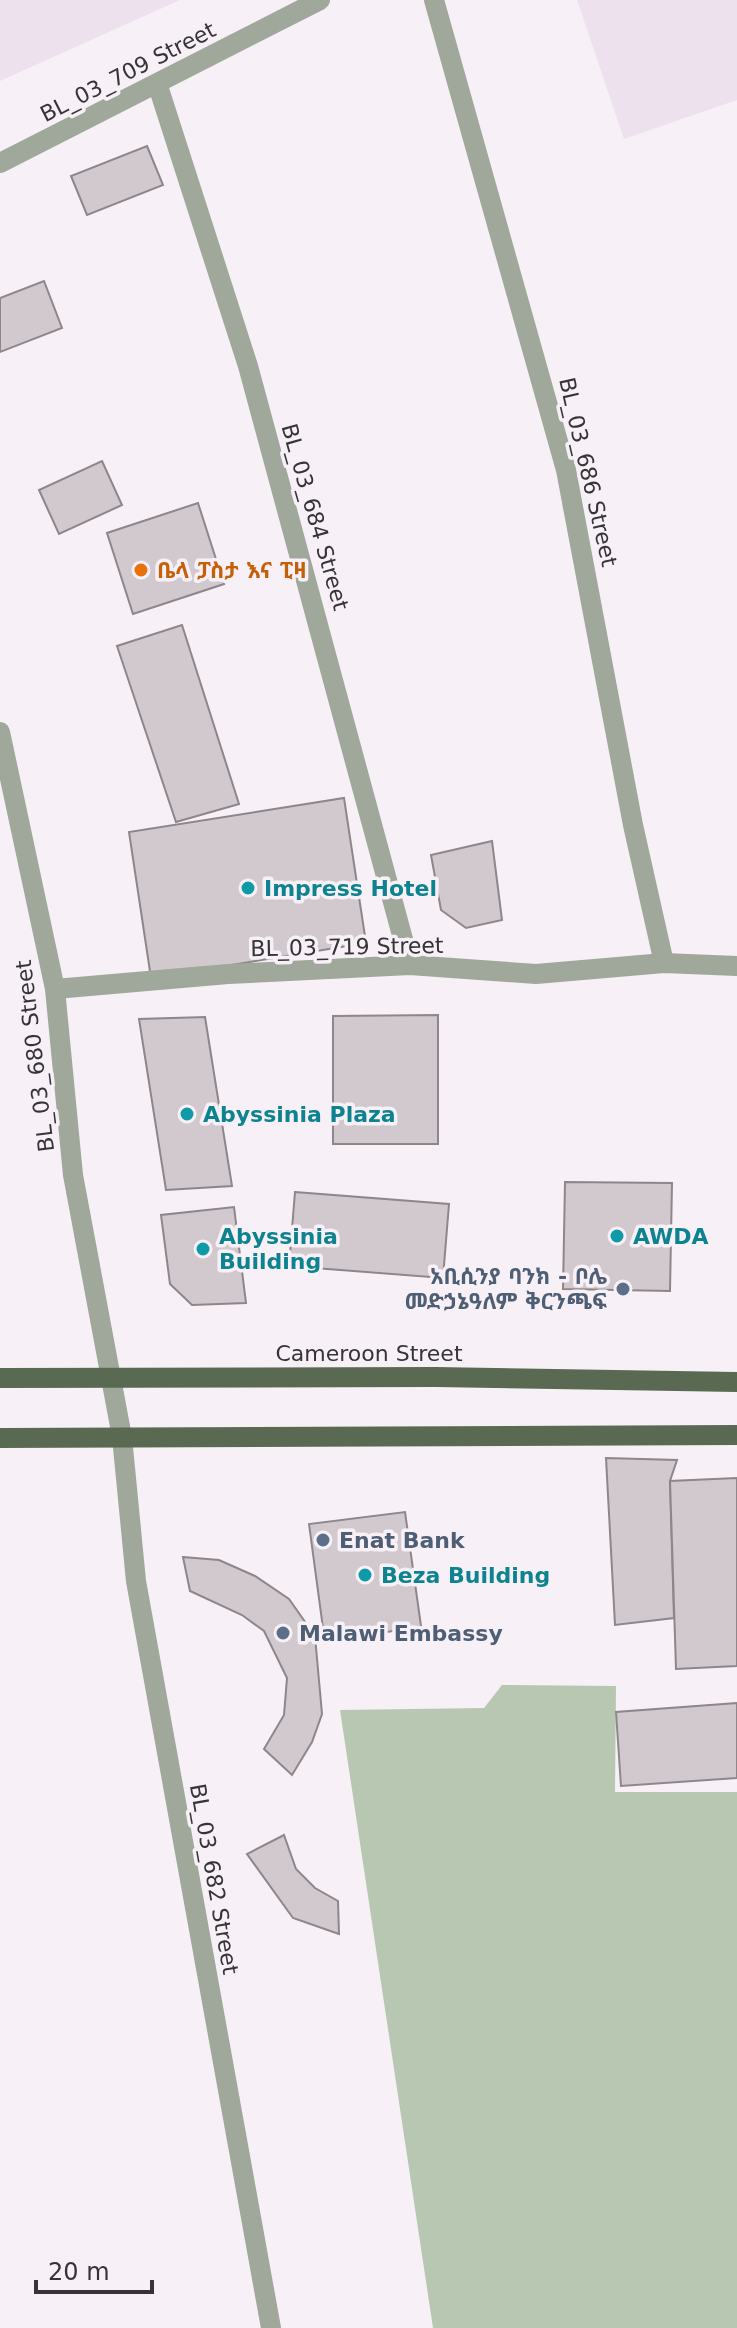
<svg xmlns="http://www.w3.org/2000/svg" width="737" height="2328" viewBox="0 0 737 2328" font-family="'DejaVu Sans','Noto Sans Ethiopic',sans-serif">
  <rect width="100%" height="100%" fill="#f7f0f7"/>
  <g fill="#eee1ee">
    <path d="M0,0H180L0,81Z"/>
    <path d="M577,0H737V100L624,139Z"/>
  </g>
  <path fill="#b8c7b1" d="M502,1685L616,1686L615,1792H737V2328H433L340,1710L484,1708Z"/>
  <g fill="#d1c9ce" stroke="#8e868b" stroke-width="2">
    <path d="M147,146L163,185L87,215L71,176Z"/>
    <path d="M44,281L62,328L0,352V298Z"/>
    <path d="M102,461L122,505L59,534L39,490Z"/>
    <path d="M198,503L224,584L133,614L107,533Z"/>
    <path d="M182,625L239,804L176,822L117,646Z"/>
    <path d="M344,798L366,943L151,978L129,832Z"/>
    <path d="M492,841L502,920L466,928L441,910L431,855Z"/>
    <path d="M438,1015V1144H333V1016Z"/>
    <path d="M205,1017L232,1186L166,1190L139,1019Z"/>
    <path d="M565,1182L672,1183L670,1291L563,1289Z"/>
    <path d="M295,1192L449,1204L443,1278L289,1266Z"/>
    <path d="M234,1207L246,1303L192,1305L170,1284L161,1215Z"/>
    <path d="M606,1458L677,1460L670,1481L674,1618L615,1625Z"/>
    <path d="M737,1478V1666L676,1669L670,1481Z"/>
    <path d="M405,1512L421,1626L325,1643L309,1524Z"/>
    <path d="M183,1557L219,1560L255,1576L289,1599L315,1636L322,1714L312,1742L292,1775L264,1749L284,1715L287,1678L264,1631L242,1615L190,1591Z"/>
    <path d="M737,1703V1778L621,1786L616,1712Z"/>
    <path d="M284,1835L296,1869L315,1888L338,1901L339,1934L293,1918L247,1854Z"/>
  </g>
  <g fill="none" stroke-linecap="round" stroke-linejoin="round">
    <g stroke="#9fa89a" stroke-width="20">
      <path d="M434,0L566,470L633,825L664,963"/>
      <path d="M158,86L248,366L410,965"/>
      <path d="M0,163L320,0"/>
      <path d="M0,732L55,989L73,1175L122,1437L136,1581L271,2328"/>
      <path d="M55,989L228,974L410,965L536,974L664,963L737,966"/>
    </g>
    <g stroke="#5a6a52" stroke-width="20">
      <path d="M0,1378L436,1377L737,1382"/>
      <path d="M0,1438L737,1435"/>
    </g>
  </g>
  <circle fill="#e8710a" stroke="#f7f0f7" stroke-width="3" cx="141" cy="570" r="8"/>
  <g fill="#0f9aa8" stroke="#f7f0f7" stroke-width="3">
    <circle cx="248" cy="888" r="8"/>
    <circle cx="187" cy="1114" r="8"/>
    <circle cx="617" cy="1236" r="8"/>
    <circle cx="203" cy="1249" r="8"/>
    <circle cx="365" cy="1575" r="8"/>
  </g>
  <g fill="#5c6f8a" stroke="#f7f0f7" stroke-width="3">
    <circle cx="623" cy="1289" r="8"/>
    <circle cx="323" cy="1540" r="8"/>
    <circle cx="283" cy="1633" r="8"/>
  </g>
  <g text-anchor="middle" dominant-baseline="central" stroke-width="7" stroke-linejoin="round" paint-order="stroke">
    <g font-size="22" fill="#363436" stroke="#f7f0f7">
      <text transform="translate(128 72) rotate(-27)">BL_03_709 Street</text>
      <text transform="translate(588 472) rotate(77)">BL_03_686 Street</text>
      <text transform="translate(315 517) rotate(74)">BL_03_684 Street</text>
      <text transform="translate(347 947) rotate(-1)">BL_03_719 Street</text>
      <text transform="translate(35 1056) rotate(-97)">BL_03_680 Street</text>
      <text x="369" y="1353">Cameroon Street</text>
      <text transform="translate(214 1879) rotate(80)">BL_03_682 Street</text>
    </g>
    <g font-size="22" font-weight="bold" fill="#c56008" stroke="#f7f0f7" text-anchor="start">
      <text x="157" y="570">ቤላ ፓስታ እና ፒዛ</text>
    </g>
    <g font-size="22" font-weight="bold" fill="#0d838f" stroke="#f7f0f7" text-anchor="start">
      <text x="264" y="888">Impress Hotel</text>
      <text x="203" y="1114">Abyssinia Plaza</text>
      <text x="219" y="1236">Abyssinia<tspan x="219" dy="25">Building</tspan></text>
      <text x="633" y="1236">AWDA</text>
      <text x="381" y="1575">Beza Building</text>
    </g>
    <g font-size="22" font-weight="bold" fill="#4e5e75" stroke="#f7f0f7" text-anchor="start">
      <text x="607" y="1276" text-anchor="end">አቢሲንያ ባንክ - ቦሌ<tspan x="607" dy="25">መድኃኔዓለም ቅርንጫፍ</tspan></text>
      <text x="339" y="1540">Enat Bank</text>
      <text x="299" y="1633">Malawi Embassy</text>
    </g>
  </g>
  <path d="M36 2280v12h116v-12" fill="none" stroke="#363436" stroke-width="4"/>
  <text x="48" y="2280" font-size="24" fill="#363436" stroke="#f7f0f7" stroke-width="6" paint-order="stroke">20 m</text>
</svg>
